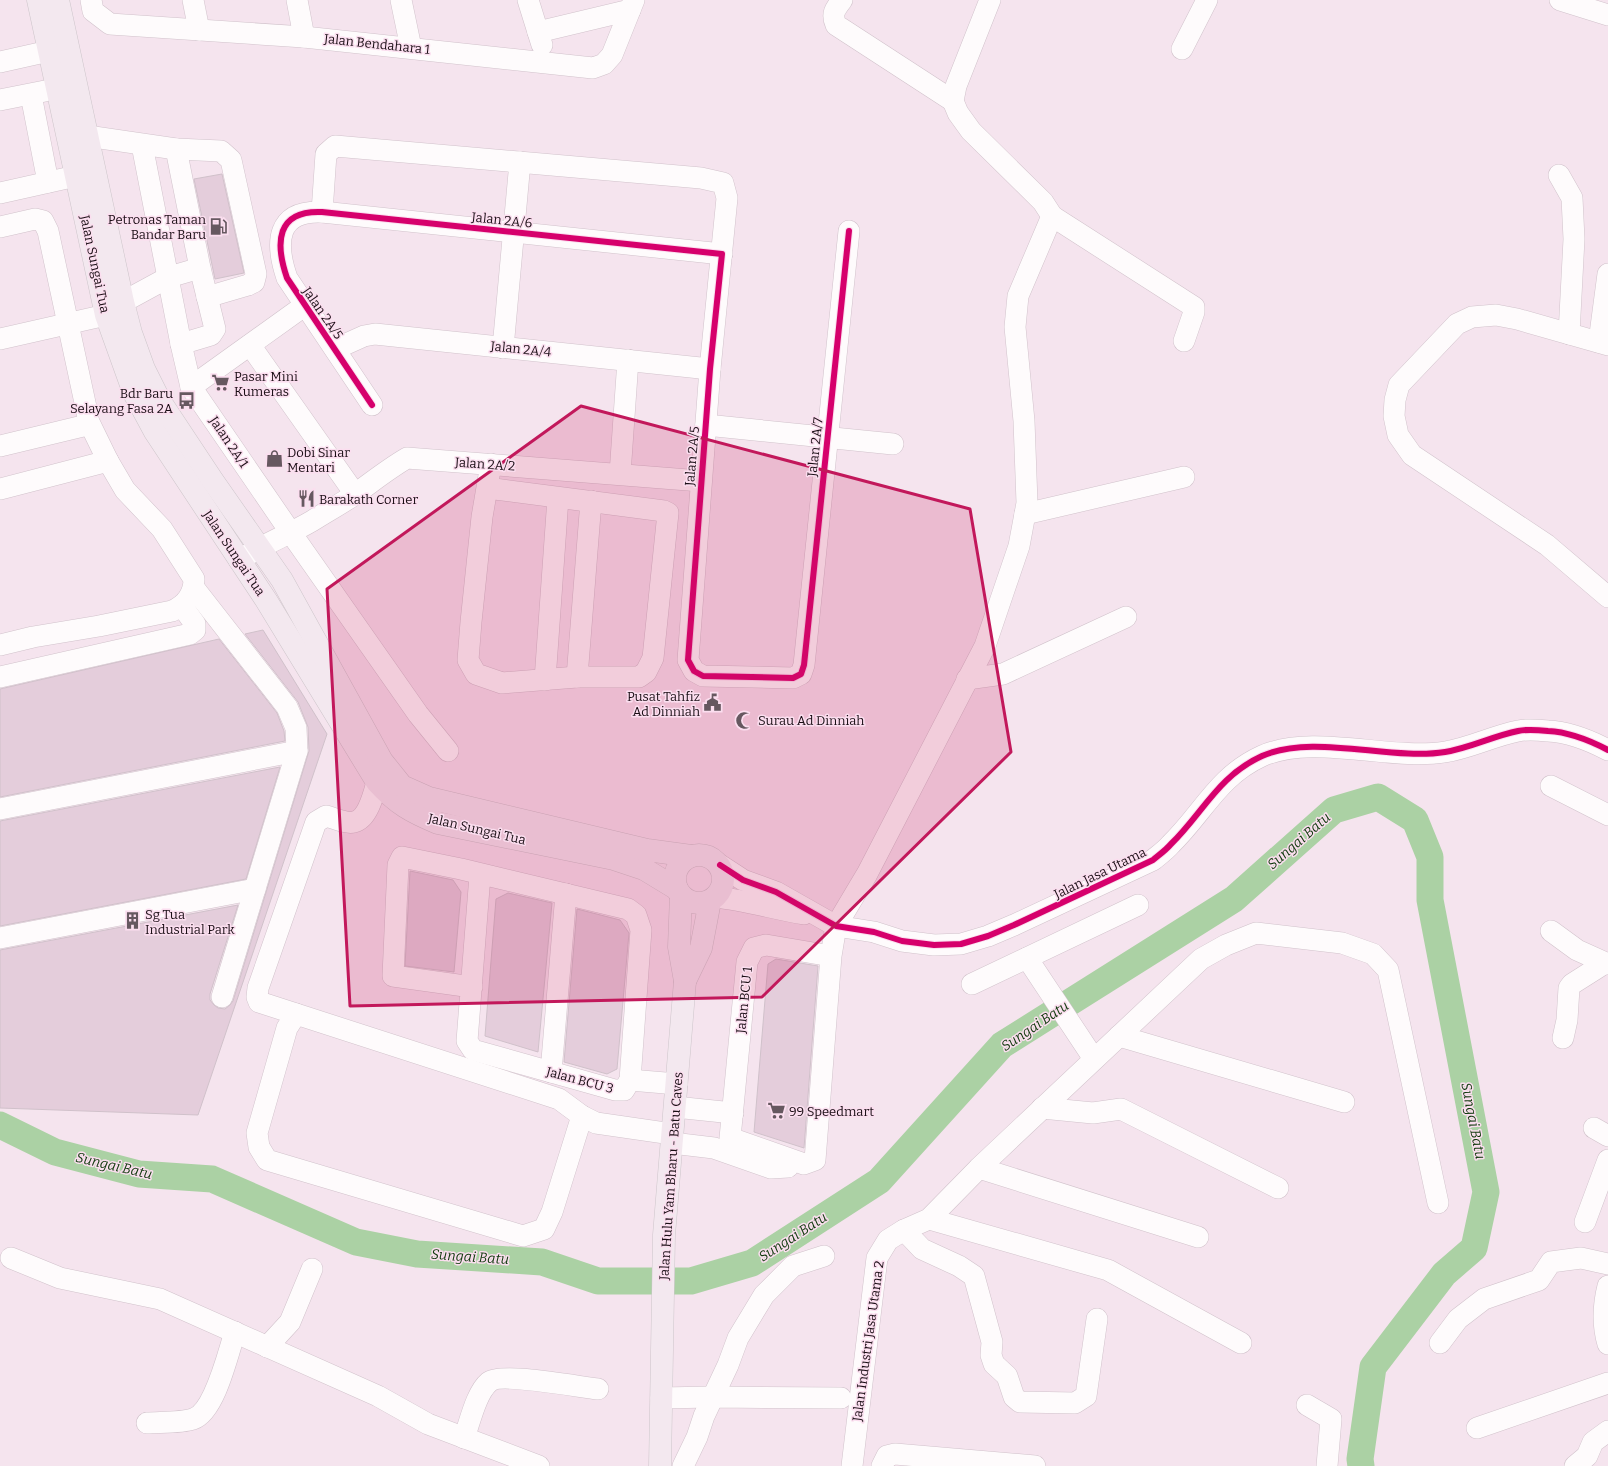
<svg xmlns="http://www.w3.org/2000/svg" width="1608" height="1466" viewBox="0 0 1608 1466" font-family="Bitter,serif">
  <rect width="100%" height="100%" fill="#f5e4ee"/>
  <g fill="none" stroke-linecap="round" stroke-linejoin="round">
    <path stroke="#abd1a4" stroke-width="27" d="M0,1125L55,1152L139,1174L212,1179L356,1242L417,1254L542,1262L598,1281H691L752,1263L879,1181L1002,1045L1234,899L1334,810L1378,797L1415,820L1430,857V900L1486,1192L1474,1248L1444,1274L1373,1367L1360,1459L1361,1466"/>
  </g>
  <g fill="#e4cddb" stroke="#d0c1ca">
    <path d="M222,174L244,273L215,279L194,179Z"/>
    <path d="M263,630L327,734L198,1115L0,1108V950L238,905L210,994V1000L214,1005L218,1008L225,1009L230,1005L233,1001L309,751L308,727L298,702L245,634Z"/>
    <path d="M219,639L277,713L284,731L285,741L0,797V689Z"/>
    <path d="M280,767L246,879L0,926V821Z"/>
    <path d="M410,871L453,880L461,892L454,972L405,966Z"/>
    <path d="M508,893L552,903L538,1052L485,1036L496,899Z"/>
    <path d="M577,909L620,920L629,933L617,1069L607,1074L564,1062Z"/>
    <path d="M776,959L818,966L804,1148L754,1132L768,964Z"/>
  </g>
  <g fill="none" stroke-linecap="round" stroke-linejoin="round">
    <defs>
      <g id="minor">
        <path d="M91,0L93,11L110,24L304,37L593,68L604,64L612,55L634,0"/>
        <path d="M193,0L199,30"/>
        <path d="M297,0L304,37"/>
        <path d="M401,0L411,48"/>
        <path d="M528,0L542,45"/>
        <path d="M842,0C835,9 831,14 836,25L953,101"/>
        <path d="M990,0L956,86L953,101L958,113L971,131L1043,202L1052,216L1194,307V312L1184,341"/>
        <path d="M1560,0L1608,15"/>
        <path d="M538,32L630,10"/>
        <path d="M1182,49L1207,0"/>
        <path d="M0,62L49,51"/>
        <path d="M31,95L48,182"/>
        <path d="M0,100L45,91"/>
        <path d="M87,136L176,149L200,268L215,329L211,335L181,344"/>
        <path d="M142,145L181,344L191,387L291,533L418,714L448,751"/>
        <path d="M176,149L221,151L231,160L256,274L254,282L248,285L207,297"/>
        <path d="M1559,175L1572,198L1574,239L1569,334"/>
        <path d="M0,193L76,176"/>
        <path d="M322,212L326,154L335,146L701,178L723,183L727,198L710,369L688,660L694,671L703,676L793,678L801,674L804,665L849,231"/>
        <path d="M0,227L35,219L43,221L48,231L87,412L88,420L83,426L0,446"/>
        <path d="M123,302L169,277L200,268"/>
        <path d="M0,339L106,315"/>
        <path d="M1599,342L1608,274"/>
        <path d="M250,345L355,494"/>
        <path d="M1608,345L1517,319L1496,315L1472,317L1457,324L1399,385L1395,400L1394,416L1398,435L1412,455L1547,545L1608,597"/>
        <path d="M503,348L520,162"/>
        <path d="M335,349L364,336L375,334L710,369"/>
        <path d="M191,387L304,306"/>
        <path d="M372,405L287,278C275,243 276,210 322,212L722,254"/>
        <path d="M706,425L893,444"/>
        <path d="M620,474L628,360"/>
        <path d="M487,488L664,511L668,513L653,658L646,672L639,677H577L502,683L476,674L468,660L471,622L482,517L491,464"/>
        <path d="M0,489L108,461"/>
        <path d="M1025,514L1184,477"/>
        <path d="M239,560C262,545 288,535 312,521C326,512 341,504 354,495C372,482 388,469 407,458L701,481"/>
        <path d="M194,588L287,707L296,728L297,751L222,997"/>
        <path d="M0,645L33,637L99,626L172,611C186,605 194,595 194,579L162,529L125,490L108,461L88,420"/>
        <path d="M0,677L190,634L195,630V624L182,606"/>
        <path d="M577,677L591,501"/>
        <path d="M967,679L1003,674L1126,617"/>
        <path d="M545,680L558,498"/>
        <path d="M377,782C374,793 368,819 354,822C346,824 334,818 326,816L316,822L258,988L257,997L259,1002L559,1099L582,1116L596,1123L672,1134"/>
        <path d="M1551,786L1608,815"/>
        <path d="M0,809L297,751"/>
        <path d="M720,865L743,880L776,892L836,926L874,932L902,941L934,945L961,944L988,936L1014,925L1153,860C1159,855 1166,850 1171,844C1203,813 1218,776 1262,756C1314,733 1390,761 1445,752C1470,748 1493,736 1518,731C1527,729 1539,730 1548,731C1570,732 1589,740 1608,750"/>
        <path d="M715,897C745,900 774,909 804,914"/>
        <path d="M1551,931L1577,950L1608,964"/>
        <path d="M0,938L255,889"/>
        <path d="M831,956L815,1160L804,1164L730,1138L747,962L754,948L766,945L831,956L836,926L867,874L985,646L1019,546L1027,503L1024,421L1015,327L1018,296L1052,216"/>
        <path d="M1027,958L1094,1059"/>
        <path d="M972,984L1138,905"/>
        <path d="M472,987L393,976L398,865L402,857L461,869L628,909L636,915L641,930L630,1080L624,1090H615L473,1050L467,1041L480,875"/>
        <path d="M296,1014L287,1028L257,1133L259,1147L267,1160L523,1236L544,1229L552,1212L582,1116"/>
        <path d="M1119,1036L1344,1102"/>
        <path d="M1563,1038L1567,1020L1569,988L1572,984L1605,963"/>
        <path d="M551,1072L566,894"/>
        <path d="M630,1080L677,1084"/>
        <path d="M675,1107L733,1113"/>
        <path d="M1042,1108L1093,1113L1121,1109L1278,1188"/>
        <path d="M1594,1128L1608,1136"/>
        <path d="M672,1143L714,1148L771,1168L788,1167"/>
        <path d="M979,1168L1198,1237"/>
        <path d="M929,1219L1108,1270L1241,1343"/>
        <path d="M1585,1222L1608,1160"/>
        <path d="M904,1230L922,1249L959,1266L974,1276L992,1342L991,1355L994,1364L1007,1376L1014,1397L1020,1402L1075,1403L1086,1396L1097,1319"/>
        <path d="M11,1258L60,1278L160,1299L378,1396L428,1424L539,1466"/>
        <path d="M1608,1286C1603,1306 1602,1324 1608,1344"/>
        <path d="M1440,1343L1458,1319L1484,1299L1539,1280L1551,1262L1581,1258L1608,1264"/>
        <path d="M267,1347L290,1322L312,1269"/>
        <path d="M661,1398L712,1397L841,1398"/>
        <path d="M1307,1405L1331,1419L1327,1466"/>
        <path d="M147,1423C160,1422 181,1423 193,1419C215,1412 228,1353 235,1332"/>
        <path d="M1477,1428L1608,1383"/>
        <path d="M464,1438C470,1422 476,1393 489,1382C501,1372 579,1387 598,1389"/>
        <path d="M683,1466L697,1437L704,1416L728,1365L738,1338L764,1295L793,1266L824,1256"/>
        <path d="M852,1466L877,1258L888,1240L904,1230L929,1219L979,1168L1201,959L1226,945L1256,933L1342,943L1373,954L1388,970L1438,1203"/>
        <path d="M882,1466L887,1456L895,1454L1035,1466"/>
        <path d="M1575,1466L1587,1456L1593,1442L1608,1431"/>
      </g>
      <g id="major">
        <path d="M38,0L106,315L134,393L155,432L266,600L377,782C397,804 411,812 438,823L614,859L644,869L677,889"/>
        <path d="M58,0L123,302L131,333L144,369L160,401L213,481L282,580L382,761L402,786L429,798L647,850L691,856"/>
        <circle cx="699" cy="879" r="24"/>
        <path d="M685,981L701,948L710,901"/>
        <path d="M660,1466L664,1235L685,981L679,947L681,895"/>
      </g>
    </defs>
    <use href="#minor" stroke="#d1c2cb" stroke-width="22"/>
    <use href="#major" stroke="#cdc5ca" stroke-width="23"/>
    <use href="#minor" stroke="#fefbfc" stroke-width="21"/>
    <use href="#major" stroke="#f3e8ef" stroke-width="22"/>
    <defs>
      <g id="cycleway">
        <path d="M372,405L287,278C275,243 276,210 322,212L722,254L710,369L688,660L694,671L703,676L793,678L801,674L804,665L849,231"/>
        <path d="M720,865L743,880L776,892L836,926L874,932L902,941L934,945L961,944L988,936L1014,925L1153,860C1159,855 1166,850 1171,844C1203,813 1218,776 1262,756C1314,733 1390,761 1445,752C1470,748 1493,736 1518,731C1527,729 1539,730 1548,731C1570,732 1589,740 1608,750"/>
      </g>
    </defs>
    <use href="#cycleway" stroke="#fbdeef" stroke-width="8"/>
    <use href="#cycleway" stroke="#d6006c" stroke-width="6"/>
  </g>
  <path fill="#c2185b" fill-opacity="0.2" stroke="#c2185b" stroke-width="3" stroke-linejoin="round" d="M581,406L970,509L1011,752L762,997L350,1006L327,589Z"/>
  <defs>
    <symbol id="fuel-bare" viewBox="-9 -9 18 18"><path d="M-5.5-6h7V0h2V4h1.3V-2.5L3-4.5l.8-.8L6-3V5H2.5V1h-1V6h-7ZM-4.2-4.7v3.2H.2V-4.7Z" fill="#665860" stroke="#fbdeef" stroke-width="2.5" paint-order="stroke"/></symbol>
    <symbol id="supermarket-bare" viewBox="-9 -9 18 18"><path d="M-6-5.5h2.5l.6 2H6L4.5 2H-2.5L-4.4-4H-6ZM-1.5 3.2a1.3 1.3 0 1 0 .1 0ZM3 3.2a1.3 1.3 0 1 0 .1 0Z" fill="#665860" stroke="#fbdeef" stroke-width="2.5" paint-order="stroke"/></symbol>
    <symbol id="bus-bare" viewBox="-9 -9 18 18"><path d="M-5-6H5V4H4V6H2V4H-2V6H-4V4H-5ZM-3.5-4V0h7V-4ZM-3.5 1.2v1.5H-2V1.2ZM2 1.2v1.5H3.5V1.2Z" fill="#665860" stroke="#fbdeef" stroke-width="2.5" paint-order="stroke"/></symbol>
    <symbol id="shop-bare" viewBox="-9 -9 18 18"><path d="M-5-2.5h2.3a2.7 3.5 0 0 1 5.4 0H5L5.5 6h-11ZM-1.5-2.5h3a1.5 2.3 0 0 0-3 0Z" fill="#665860" stroke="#fbdeef" stroke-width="2.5" paint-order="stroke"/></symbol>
    <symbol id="restaurant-bare" viewBox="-9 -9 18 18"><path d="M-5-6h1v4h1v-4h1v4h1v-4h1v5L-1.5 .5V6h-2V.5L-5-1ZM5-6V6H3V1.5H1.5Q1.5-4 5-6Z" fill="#665860" stroke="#fbdeef" stroke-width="2.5" paint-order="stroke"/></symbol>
    <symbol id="civic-bare" viewBox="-9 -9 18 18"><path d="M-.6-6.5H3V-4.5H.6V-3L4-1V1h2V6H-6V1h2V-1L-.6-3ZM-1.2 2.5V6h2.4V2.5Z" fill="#665860" stroke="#fbdeef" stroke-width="2.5" paint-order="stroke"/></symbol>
    <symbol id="mosque-bare" viewBox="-9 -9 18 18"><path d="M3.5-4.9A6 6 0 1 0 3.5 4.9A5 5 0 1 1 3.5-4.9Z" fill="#665860" stroke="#fbdeef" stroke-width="2.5" paint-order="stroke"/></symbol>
    <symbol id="building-bare" viewBox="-9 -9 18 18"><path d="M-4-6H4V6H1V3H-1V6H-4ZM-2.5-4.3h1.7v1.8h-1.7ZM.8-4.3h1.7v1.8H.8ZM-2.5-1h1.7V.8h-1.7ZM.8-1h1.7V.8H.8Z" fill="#665860" stroke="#fbdeef" stroke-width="2.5" paint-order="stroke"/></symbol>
  </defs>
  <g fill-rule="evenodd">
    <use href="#fuel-bare" x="206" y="214" width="25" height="25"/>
    <use href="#supermarket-bare" x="208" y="370" width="25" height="25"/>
    <use href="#bus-bare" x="174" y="388" width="25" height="25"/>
    <use href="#shop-bare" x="262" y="446" width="25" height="25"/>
    <use href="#restaurant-bare" x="294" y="486" width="25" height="25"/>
    <use href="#civic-bare" x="700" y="690" width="25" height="25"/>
    <use href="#mosque-bare" x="732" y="708" width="25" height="25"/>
    <use href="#building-bare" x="120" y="908" width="25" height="25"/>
    <use href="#supermarket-bare" x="764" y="1098" width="25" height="25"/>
  </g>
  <g text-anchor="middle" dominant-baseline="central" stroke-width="3" stroke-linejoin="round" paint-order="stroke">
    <g font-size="13" fill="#190d14" stroke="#fbdeef">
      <text transform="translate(377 44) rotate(6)">Jalan Bendahara 1</text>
      <text transform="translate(502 220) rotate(6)">Jalan 2A/6</text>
      <text transform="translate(95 264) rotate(78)">Jalan Sungai Tua</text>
      <text transform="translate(323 313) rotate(55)">Jalan 2A/5</text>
      <text transform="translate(521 349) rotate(6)">Jalan 2A/4</text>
      <text transform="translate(229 442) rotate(56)">Jalan 2A/1</text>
      <text transform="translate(815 447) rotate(-84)">Jalan 2A/7</text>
      <text transform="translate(692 456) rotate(-85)">Jalan 2A/5</text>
      <text transform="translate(485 464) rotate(4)">Jalan 2A/2</text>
      <text transform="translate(234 553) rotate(56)">Jalan Sungai Tua</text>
      <text transform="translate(477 829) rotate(13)">Jalan Sungai Tua</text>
      <text transform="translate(1100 873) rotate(-26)">Jalan Jasa Utama</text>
      <text transform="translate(744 1000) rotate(-84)">Jalan BCU 1</text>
      <text transform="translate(580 1080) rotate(15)">Jalan BCU 3</text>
      <text transform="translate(671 1176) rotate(-86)">Jalan Hulu Yam Bharu - Batu Caves</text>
      <text transform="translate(868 1341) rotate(-82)">Jalan Industri Jasa Utama 2</text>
    </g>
    <g font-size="13" fill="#190d14" stroke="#fbdeef" text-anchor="start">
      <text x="206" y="219" text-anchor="end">Petronas Taman<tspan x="206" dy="15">Bandar Baru</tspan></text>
      <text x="234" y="376">Pasar Mini<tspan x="234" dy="15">Kumeras</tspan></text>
      <text x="173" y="393" text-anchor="end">Bdr Baru<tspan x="173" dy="15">Selayang Fasa 2A</tspan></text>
      <text x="287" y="452">Dobi Sinar<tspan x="287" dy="15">Mentari</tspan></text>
      <text x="319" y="499">Barakath Corner</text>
      <text x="700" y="696" text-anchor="end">Pusat Tahfiz<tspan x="700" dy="15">Ad Dinniah</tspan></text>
      <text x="758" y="720">Surau Ad Dinniah</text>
      <text x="145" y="914">Sg Tua<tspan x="145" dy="15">Industrial Park</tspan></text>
      <text x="789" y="1111">99 Speedmart</text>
    </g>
    <g font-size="14" font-style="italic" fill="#0f3a0c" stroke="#fbdeef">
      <text transform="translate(1299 841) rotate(-41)">Sungai Batu</text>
      <text transform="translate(1035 1026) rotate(-34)">Sungai Batu</text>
      <text transform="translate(1473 1121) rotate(79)">Sungai Batu</text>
      <text transform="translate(114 1166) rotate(13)">Sungai Batu</text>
      <text transform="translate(793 1237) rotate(-33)">Sungai Batu</text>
      <text transform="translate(470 1257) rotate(4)">Sungai Batu</text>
    </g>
  </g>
</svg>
